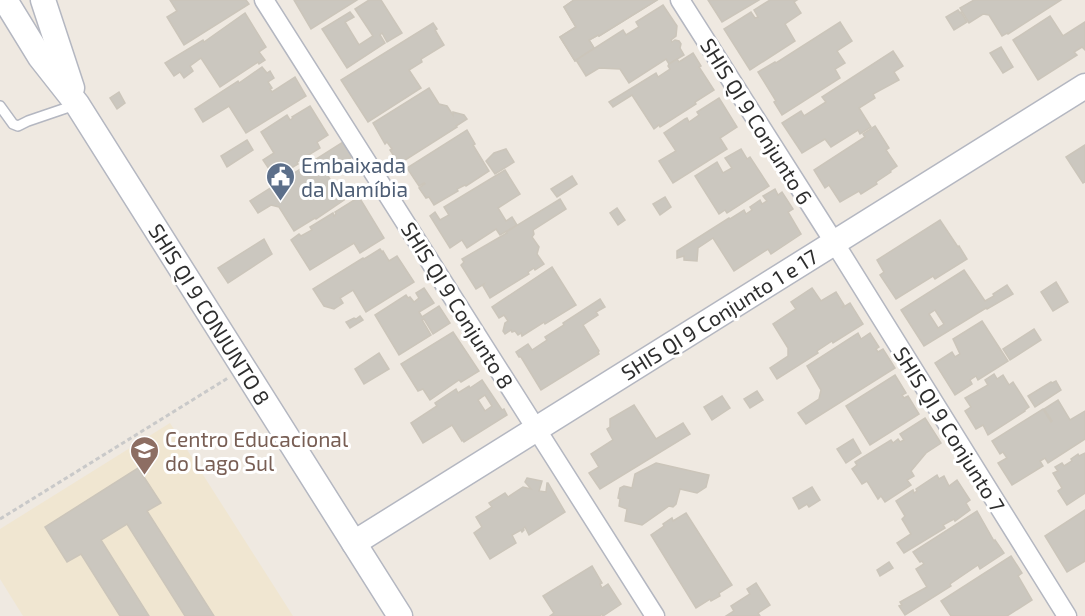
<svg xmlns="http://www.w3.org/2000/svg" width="1085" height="616" viewBox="0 0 1085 616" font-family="'Exo 2',sans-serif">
  <rect width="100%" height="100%" fill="#efe9e1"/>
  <path fill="#f0e6d1" d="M170,423L293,616H23L0,579V529Z"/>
  <g fill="#cbc7bf" stroke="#cbc5ba" stroke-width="1.5" fill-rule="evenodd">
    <path d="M170,0H246L249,4L184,45L167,17L177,11Z"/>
    <path d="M294,0H357L311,29Z"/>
    <path d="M369,0H381L402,33L387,42L382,33L380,35L385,43L347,68L322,29L350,12L354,17L345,22L359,45L373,36L355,9Z"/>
    <path d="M574,0H657L599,36L598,35L589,40L594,48L575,61L560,37L576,27L564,7Z"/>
    <path d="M574,0H657L599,36L598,35L589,40L594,48L575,61L560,37L576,27L564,7Z"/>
    <path d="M708,0H759L722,22Z"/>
    <path d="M770,0H797L794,2L801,13L785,24L795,41L750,70L724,29L751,12L755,18L758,17L754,10Z"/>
    <path d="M974,0H1061L1008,34L1007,33L1002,36L989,15L983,14L969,23L960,8Z"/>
    <path d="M663,5L677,26L676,36L671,40L672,42L675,40L679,41L681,44L680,48L684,55L669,64L666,59L629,83L620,69L599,68L586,76L576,60L623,30L626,35L639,27L636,22Z"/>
    <path d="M958,10L960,13L961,12L967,22L954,30L946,17Z"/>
    <path d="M245,13L266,47L259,52L265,60L259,64L258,62L220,87L201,58L190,66L193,71L184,78L180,72L174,76L165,63L203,40L204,42Z"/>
    <path d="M1050,16L1063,36L1085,22V50L1082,47L1074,52L1077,55L1038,80L1013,40Z"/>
    <path d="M840,22L852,41L837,51L845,63L835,69L840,78L782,115L774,102L776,101L758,72L775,62L776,63Z"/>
    <path d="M433,23L437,29L435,30L444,45L421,59L422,62L409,70L421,88L368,122L341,80Z"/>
    <path d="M1001,47L1013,67L1003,73L990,53Z"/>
    <path d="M893,51L903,66L894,72L899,80L873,94L875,98L859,108L871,127L860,134L858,130L831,147L825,139L802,153L782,123L801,111L804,116L826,102L822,97Z"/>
    <path d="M693,53L701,66L699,67L714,90L695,102L696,104L660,127L659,125L654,129L632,95L613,107L609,102L656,73L658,77L670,69L668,66L669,64L677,59L679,62Z"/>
    <path d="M262,67L267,73L270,71L274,78L268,82L272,88L270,89L272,92L295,77L306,96L246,133L229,106L203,122L195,109L238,81L239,83Z"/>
    <path d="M429,88L439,104L447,106L453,115V112L464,115L467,119L456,126L457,127L399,164L390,150L392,149L387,142L385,144L373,123Z"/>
    <path d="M119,92L125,103L117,109L110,98Z"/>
    <path d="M719,98L737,127L720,138L727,149L673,183L659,161L676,151L664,133L685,119L687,118L689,122L699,115L697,112Z"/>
    <path d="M310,106L328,135L317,142L320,148L297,162L298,164L275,178L263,160L274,153L261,132L287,115L290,120L293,118L292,117Z"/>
    <path d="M875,126L889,148L886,150L897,166L890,171L891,172L876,182L877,184L861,194L859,191L840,202L829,185L825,188L814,170L865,137L863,134Z"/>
    <path d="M467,130L475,144L473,145L489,171L466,186L465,185L457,189L458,191L434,205L429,197L426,198L419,188L425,184L424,183L419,186L407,168Z"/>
    <path d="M247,140L253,150L227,167L221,156Z"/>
    <path d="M343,142L352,157L346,161L348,163L328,176L333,184L335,182L343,196L342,197L344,200L316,219L315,218L294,231L279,207L271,205L258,213L250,201Z"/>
    <path d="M1085,145V182L1083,183L1066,157Z"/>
    <path d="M506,149L514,162L495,174L486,161L494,153Z"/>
    <path d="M741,149L747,159L750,157L769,186L727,213L725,210L719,214L695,176L717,162L723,173L732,168L725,158Z"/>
    <path d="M505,170L520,194L498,208L506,221L512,217L517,225L500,235L496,229L467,248L462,240L450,248L430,216L435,212L440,220L449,215L444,207Z"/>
    <path d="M572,176L577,184L557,197L551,189Z"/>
    <path d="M775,189L778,195L782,192L793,209L788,212L801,234L771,254L768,249L734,271L713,238L698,248L697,261L684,260V256L677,258V251L729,218L730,219L744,210L746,214L752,210L750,207L760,200L762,204L767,201L763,196Z"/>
    <path d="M359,197L384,238L360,253L354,243L310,270L291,240L299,234L301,236L312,230L310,227L333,213L334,216L336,214L335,212Z"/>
    <path d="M665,197L671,207L660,215L653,204Z"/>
    <path d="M560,199L566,209L533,230L534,234L532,237L539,247L537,254L544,264L535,270L534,268L528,272L529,274L490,298L483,286L484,284L476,289L461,265L464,262L462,259L507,233L506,232Z"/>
    <path d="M617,208L625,220L618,225L610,213Z"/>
    <path d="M940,220L958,247L959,246L967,259L935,279L933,276L896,299L880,275L884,272L877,260Z"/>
    <path d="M264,239L272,254L228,283L218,268Z"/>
    <path d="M380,249L382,252L383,251L389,261L397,256L414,282L366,312L353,290L340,298L343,303L334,309L324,306L313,289L363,258L364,259Z"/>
    <path d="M552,267L576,305L545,324L544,322L522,336L521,333L518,335L515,331L512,332L511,330L505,334L503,331L505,323L508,321L504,315L499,318L492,307Z"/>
    <path d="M964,270L985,301L994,296L993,294L1007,285L1013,294L987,309L986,308L924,346L901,310ZM935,310L944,324L938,328L929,314Z"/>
    <path d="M1056,282L1068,302L1053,311L1041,292Z"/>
    <path d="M424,288L434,303L419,312L422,317L439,306L450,323L433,334L424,319L422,320L431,335L399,355L375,315L406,295L408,298L410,297L414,302L419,298L416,293Z"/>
    <path d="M812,288L821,301L836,292L844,305L842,308L850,303L863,324L833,343L832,341L817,351L818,353L777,379L770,368L788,356V348L773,324L796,309L791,302Z"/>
    <path d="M600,299L605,307L596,312L598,315L583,325L599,351L598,352L599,354L541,390L521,357H519L516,352L528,344L532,350L547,340L545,337L564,325L563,323Z"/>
    <path d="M360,316L363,320L350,328L346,322L354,318L356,319Z"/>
    <path d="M982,321L1008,361L978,380L976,376L970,380L972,384L955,395L935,363L952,352L955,357L960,354L953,339Z"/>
    <path d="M1034,329L1041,340L1010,360L1003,349Z"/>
    <path d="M453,332L479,371L461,382L459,380L430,400L423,389L418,391L401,364Z"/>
    <path d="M858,333L861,339L870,333L879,347L876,349L878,352L883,349L895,368L806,424L798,413L819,399L821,390L807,366Z"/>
    <path d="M379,353L389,369L364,384L355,369Z"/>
    <path d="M994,374L997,379L1003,375L1009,385L1013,382L1029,407L1025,410V411L988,435L983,425L976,429L965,411L971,407L965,398L988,385L985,380Z"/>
    <path d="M895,375L906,393L902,395L904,398L908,396L919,414L870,445L846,406Z"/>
    <path d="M482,380L502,410L504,409L507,415L464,442L463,440L462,441L452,425L423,443L411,423L437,406L435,403L456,389L458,393L469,386L470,388ZM485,395L492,406L485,411L478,400Z"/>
    <path d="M1056,381L1061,390L1035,407L1028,396L1051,382L1052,383Z"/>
    <path d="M757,391L763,400L750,408L744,399Z"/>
    <path d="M722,396L730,408L712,420L704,407Z"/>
    <path d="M1058,400L1070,420L1085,411V439L1048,463L1045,458L1040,461L1043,466L1012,485L998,463L1007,458L1003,452L1000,454L992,441L1043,409L1051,422L1052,421L1044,409Z"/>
    <path d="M634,405L656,439L683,423L690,434L600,489L589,473L599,467L591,454L613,440L607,429L610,427V419Z"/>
    <path d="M925,418L941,443L926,453L911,471L914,476L907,480L911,485L885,502L881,496L878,499L867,481L862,484L852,469L857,465L855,462L891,440L893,443L898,439L900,442L904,440L900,434Z"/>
    <path d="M853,439L861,453L846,463L837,449Z"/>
    <path d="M1085,453V493L1067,505L1058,491L1062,488L1053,473L1058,471L1055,467L1062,463L1064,466L1072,461L1071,459L1078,454L1079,456Z"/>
    <path d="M656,463L709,475L706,487L697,493L680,489L676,504L673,507L669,506L642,525L625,521L627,509L619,506L620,499L618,498L620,488L624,486L632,488L635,474Z"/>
    <path d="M138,468L161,503L147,511L214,616H185L127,524L101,540L149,616H120L81,554L67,562L45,527Z"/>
    <path d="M937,475L939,479L944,476L949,486L957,480L970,500L966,503L970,510L955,521L954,519L943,525L945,528L904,553L897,543L911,534L902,519L905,516L896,501L913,490L914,493L917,491L916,489Z"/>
    <path d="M527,478L542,481L539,491L546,492L547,483H548L565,512L529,535L525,527L523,529L524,530L522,532L521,530L512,535L516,543L490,559L474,533L482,527L476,517L492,507L489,503L505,493L508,497L523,487L531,489L525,482Z"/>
    <path d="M812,487L820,500L809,507L807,504L799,509L793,498Z"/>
    <path d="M1085,510V561L1067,572L1045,536Z"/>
    <path d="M977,511L994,541L995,540L1004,553L980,569L978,565L950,584L951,586L905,615L899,606L902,605L900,602L927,587L916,569L924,564L922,561L920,562L913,552Z"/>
    <path d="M686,513L732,585L719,593L720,596L711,601L710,599L696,608L651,535L664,526L663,524L672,518L673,521Z"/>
    <path d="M1011,556L1022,573L1018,576L1032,600L1007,616H951L941,601Z"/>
    <path d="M889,562L893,568L880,576L877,570Z"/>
    <path d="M592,566L602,583L600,584L602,588L608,584L621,604L603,616L602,614L600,616H550L554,613L543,596Z"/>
    <path d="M756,583L770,605L758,613L760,616H726L734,611L731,606L750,594L747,589Z"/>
  </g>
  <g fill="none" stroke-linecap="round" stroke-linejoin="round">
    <defs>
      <path id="service" d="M0,106L13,124L18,126L28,121L75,105"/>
      <g id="minor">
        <path d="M264,0L655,616"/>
        <path d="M680,0L834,242L1067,616"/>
      </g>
      <g id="tertiary">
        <path d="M5,0L40,57L77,104L400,616"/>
        <path d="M43,0L72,88"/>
        <path d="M354,543L1085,86"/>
      </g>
    </defs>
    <use href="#service" stroke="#b4b7c1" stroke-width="12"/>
    <use href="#minor" stroke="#b4b7c1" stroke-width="21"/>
    <use href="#tertiary" stroke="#b4b7c1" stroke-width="27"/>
    <path stroke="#c9c9c9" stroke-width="3" stroke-dasharray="4.5 3" stroke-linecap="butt" d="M0,519L228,378"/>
    <use href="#service" stroke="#fff" stroke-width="9"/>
    <use href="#minor" stroke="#fff" stroke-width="18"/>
    <use href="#tertiary" stroke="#fff" stroke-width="24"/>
  </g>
  <defs>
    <symbol id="civic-pin" viewBox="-11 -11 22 30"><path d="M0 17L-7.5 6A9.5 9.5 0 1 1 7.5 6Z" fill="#5c6f8a" stroke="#fff"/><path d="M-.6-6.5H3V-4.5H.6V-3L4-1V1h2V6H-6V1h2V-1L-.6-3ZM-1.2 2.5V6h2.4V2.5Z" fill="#fff"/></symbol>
    <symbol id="school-pin" viewBox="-11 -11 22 30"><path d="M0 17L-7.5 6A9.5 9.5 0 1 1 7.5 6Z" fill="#8d6e63" stroke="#fff"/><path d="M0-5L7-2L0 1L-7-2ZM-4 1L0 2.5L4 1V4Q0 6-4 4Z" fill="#fff"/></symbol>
  </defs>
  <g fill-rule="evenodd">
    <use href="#civic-pin" x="264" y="160" width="33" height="45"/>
    <use href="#school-pin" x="128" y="434" width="33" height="45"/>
  </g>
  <g text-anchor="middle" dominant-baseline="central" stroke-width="6" stroke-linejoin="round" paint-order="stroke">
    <g font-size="21" fill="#2e2e2e" stroke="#fff">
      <text transform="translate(757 121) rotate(58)">SHIS QI 9 Conjunto 6</text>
      <text transform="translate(458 305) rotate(58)">SHIS QI 9 Conjunto 8</text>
      <text transform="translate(210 314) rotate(58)">SHIS QI 9 CONJUNTO 8</text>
      <text transform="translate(719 314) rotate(-32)">SHIS QI 9 Conjunto 1 e 17</text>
      <text transform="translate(950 429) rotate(58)">SHIS QI 9 Conjunto 7</text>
    </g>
    <g font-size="21" fill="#4e5e75" stroke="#fff" text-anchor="start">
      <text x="301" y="164">Embaixada<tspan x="301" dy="24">da Namíbia</tspan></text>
    </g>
    <g font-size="21" fill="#785e54" stroke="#fff" text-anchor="start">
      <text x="165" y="438">Centro Educacional<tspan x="165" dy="24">do Lago Sul</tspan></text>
    </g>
  </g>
</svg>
